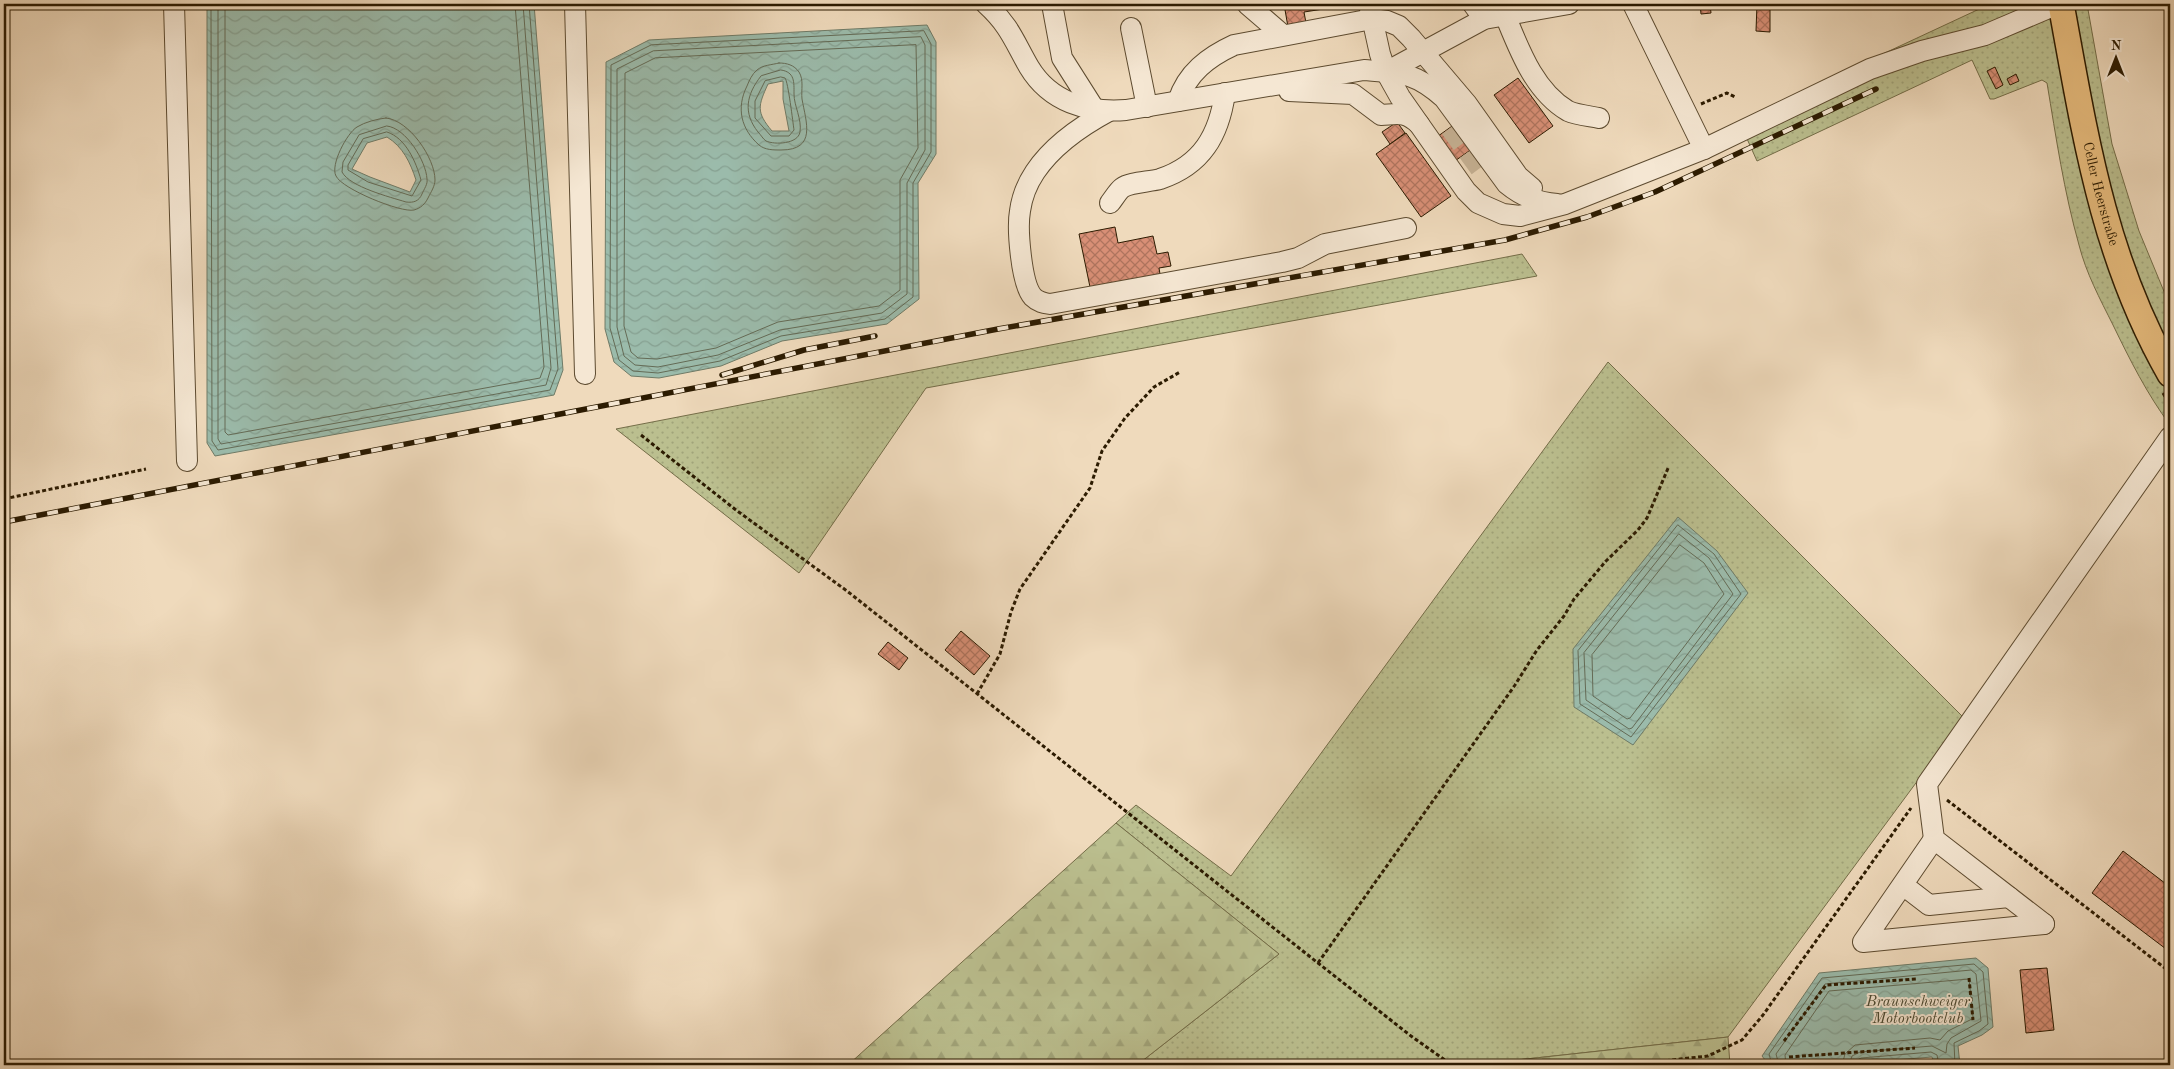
<svg xmlns="http://www.w3.org/2000/svg" width="2174" height="1069" viewBox="0 0 2174 1069" font-family="'Old Standard TT',serif">
  <defs>
    <pattern id="grass-dots" width="8" height="8" patternUnits="userSpaceOnUse" patternTransform="scale(1.25)"><rect width="8" height="8" fill="#bbbf8f"/><path d="M2 2h.1M6 6h.1" fill="none" stroke="#a1a47a" stroke-width="1.8" stroke-linecap="round"/></pattern>
    <pattern id="forest-firs" width="22" height="20" patternUnits="userSpaceOnUse" patternTransform="scale(1.25)"><rect width="22" height="20" fill="#bbbf8f"/><path d="M5 1l3.5 6h-7zM16 11l3.5 6h-7z" fill="#a1a47a"/></pattern>
    <pattern id="water-waves" width="16" height="10" patternUnits="userSpaceOnUse" patternTransform="scale(1.25)"><rect width="16" height="10" fill="#9bbbab"/><path d="M0 5q4-4 8 0t8 0" fill="none" stroke="#86a091"/></pattern>
    <pattern id="building-cross-hatch" width="8" height="8" patternUnits="userSpaceOnUse" patternTransform="scale(1.25)"><rect width="8" height="8" fill="#d88f76"/><path d="M0 0l8 8M0 8l8-8" fill="none" stroke="#af745e"/></pattern>
  </defs>
  <rect width="100%" height="100%" fill="#efdabc"/>
  <filter id="stains"><feTurbulence type="fractalNoise" baseFrequency=".004" numOctaves="4"/><feColorMatrix values="0 0 0 0 .2 0 0 0 0 .09 0 0 0 0 .02 0 0 0 .5 -.17"/></filter>
  <radialGradient id="worn" r=".72"><stop offset=".6" stop-color="#630" stop-opacity="0"/><stop offset="1" stop-color="#630" stop-opacity=".3"/></radialGradient>
  <g fill="url(#grass-dots)" stroke="#746d48">
    <path d="M1990,4H2087L2112,144L2139,231L2170,306V425C2147,394 2130,360 2113,325C2100,299 2086,273 2079,245C2064,192 2056,137 2047,83L2042,80L1994,99H1990L1972,60L1757,161L1739,121Z"/>
    <path d="M1522,254L1537,276L926,388L799,573L616,429Z"/>
    <path d="M1608,362L1964,718L1728,1037L1471,1065H1137L1279,954L1116,823L1136,805L1231,876Z"/>
  </g>
  <g fill="url(#forest-firs)" stroke="#746d48">
    <path d="M1116,823L1279,954L1137,1065H848Z"/>
    <path d="M1728,1037L1730,1065H1471Z"/>
  </g>
  <g fill="url(#water-waves)" stroke="#6f7b67" fill-rule="evenodd">
    <path d="M207,4H534L563,370L554,395L215,456L207,443ZM387,137C403,147 410,162 416,180L410,192L370,177L352,169L367,143Z"/>
    <path d="M927,25L936,42V154L918,183L919,299L887,324L782,341L721,366L659,378L631,376L614,362L605,329L606,62L649,40ZM783,81V99L789,131H772C756,112 758,106 768,84Z"/>
    <path d="M1678,517L1717,551L1748,593L1633,745L1574,707L1573,649Z"/>
    <path d="M1976,958L1988,968L1993,1027L1982,1035L1958,1046L1960,1065H1934L1932,1057L1831,1065H1769L1762,1056L1819,973Z"/>
    <path d="M2170,1059V1065H2084Z"/>
  </g>
  <g fill="none" stroke-linecap="round" stroke-linejoin="round">
    <g stroke="#646b56" stroke-width="1">
      <path d="M211,4L212,441L218,450L550,390L558,369L529,4"/>
      <path d="M218,4V439L221,444L546,385L551,368L523,4"/>
      <path d="M225,4V432L228,435L540,378L544,367L515,4"/>
      <path d="M924,31L931,44V152L913,183V297L885,319L781,336L720,361L658,373L633,371L619,360L610,328L611,65L651,45Z"/>
      <path d="M921,37L925,45V150L907,183V294L882,313L780,330L718,355L658,367L635,365L624,356L617,327V69L653,51Z"/>
      <path d="M916,45L918,148L900,180V290L879,306L778,322L716,348L657,359L638,358L631,352L624,326L625,73L655,58Z"/>
      <path d="M779,63C787,63 794,65 799,72C804,80 801,90 802,99C806,122 817,150 781,150C773,150 765,150 759,145C741,129 736,108 747,86C749,81 752,74 757,70C763,65 771,65 779,63Z"/>
      <path d="M781,70C795,72 794,82 794,94C794,106 802,119 800,132C798,144 775,145 766,141C763,139 761,135 758,132C743,113 746,95 761,76Z"/>
      <path d="M781,77L785,78C788,81 793,123 794,130L789,136H771L755,118V101L765,81Z"/>
      <path d="M386,118C409,120 435,158 435,180C435,186 431,192 428,198C425,204 421,208 414,210C401,213 342,189 336,176C330,165 347,133 357,127C365,122 377,119 386,118Z"/>
      <path d="M387,126C406,128 426,161 427,179C428,184 424,189 422,194C419,201 414,203 406,202C390,197 350,187 342,172L343,162L359,135Z"/>
      <path d="M387,132C406,138 416,162 421,180L412,196L368,182L348,170V165L363,139Z"/>
      <path d="M1678,525L1714,554L1741,594L1631,737L1580,704L1578,651Z"/>
      <path d="M1679,534L1709,558L1733,594L1632,728L1629,729L1586,700L1584,653Z"/>
      <path d="M1680,545L1704,563L1724,594L1630,718L1627,719L1593,696L1592,655Z"/>
      <path d="M1772,1065L1769,1054L1822,978L1974,964L1983,972L1988,1024L1979,1031L1954,1043L1955,1065"/>
      <path d="M1779,1065L1776,1054L1825,984L1971,970L1976,974L1981,1021L1951,1038L1947,1044L1946,1053L1932,1046L1860,1052L1852,1056L1849,1065"/>
      <path d="M1786,1065L1785,1055L1829,991L1969,979L1973,1017L1972,1019L1948,1031L1940,1040L1930,1038L1855,1045L1845,1054L1842,1065"/>
      <path d="M1855,1065L1857,1060L1861,1058L1931,1052L1937,1055L1939,1065"/>
    </g>
  </g>
  <g fill="url(#building-cross-hatch)" stroke="#2c1b01">
    <path d="M1284,4H1343V6L1304,12L1306,23L1288,27Z"/>
    <path d="M1700,4H1710L1711,13L1701,14Z"/>
    <path d="M1757,4H1770V32L1756,31Z"/>
    <path d="M1995,67L2003,85L1996,89L1987,71Z"/>
    <path d="M2016,74L2019,81L2010,85L2007,79Z"/>
    <path d="M1518,78L1553,126L1529,143L1494,95Z"/>
    <path d="M1397,122L1405,133L1390,144L1382,132Z"/>
    <path d="M1455,124L1472,149L1452,163L1434,139Z"/>
    <path d="M1406,133L1451,196L1421,217L1376,154Z"/>
    <path d="M1115,227L1118,243L1153,236L1157,254L1168,252L1171,266L1159,268L1160,274L1090,287L1079,234Z"/>
    <path d="M961,631L990,656L974,675L945,650Z"/>
    <path d="M888,642L908,658L899,670L878,654Z"/>
    <path d="M2123,851L2170,887V952L2092,893Z"/>
    <path d="M2047,968L2054,1030L2026,1033L2020,970Z"/>
  </g>
  <g fill="none" stroke-linecap="round" stroke-linejoin="round">
    <path stroke="#c8b497" stroke-width="20" stroke-dasharray="20 10" stroke-linecap="butt" d="M1450,128L1484,174"/>
    <defs>
      <g id="minor">
        <path d="M174,4L187,461"/>
        <path d="M575,4L585,374"/>
        <path d="M986,4C1010,26 1014,41 1029,67C1050,102 1087,113 1126,110L1364,70C1401,73 1415,72 1444,98L1507,184C1523,197 1537,202 1557,204"/>
        <path d="M1052,4L1062,58L1095,110"/>
        <path d="M1369,4L1380,54L1386,72L1400,97L1466,191L1478,203L1503,214L1520,216L1565,204L1704,149L1870,69L1922,51L1985,35L2058,4"/>
        <path d="M1473,4L1484,19"/>
        <path d="M1633,4L1704,149"/>
        <path d="M1248,5L1283,35"/>
        <path d="M1505,15C1519,49 1534,91 1568,111C1577,115 1589,116 1599,118"/>
        <path d="M1131,28L1147,107"/>
        <path d="M1386,72L1484,19L1569,4"/>
        <path d="M1289,91L1353,94L1381,115C1399,114 1405,111 1419,124"/>
        <path d="M1178,101C1187,73 1208,57 1234,45L1372,19L1387,21L1399,26L1411,38L1467,104L1518,176L1532,188"/>
        <path d="M1109,111C1081,126 1053,145 1035,172C1027,184 1022,196 1020,211C1017,228 1021,284 1033,297C1038,302 1044,303 1050,304L1282,262L1298,258L1325,244L1406,228"/>
        <path d="M1110,203C1114,198 1118,191 1122,188C1130,182 1150,182 1160,179C1202,165 1219,135 1225,93"/>
        <path d="M1934,839L1863,942L2044,924"/>
        <path d="M1903,885L1929,905L2009,897"/>
        <path d="M2044,924L1934,839L1927,784L2170,437"/>
      </g>
      <g id="major">
        <path id="s1" d="M2061,4C2085,135 2103,257 2170,374"/>
      </g>
    </defs>
    <use href="#minor" stroke="#5d4b30" stroke-width="22"/>
    <use href="#major" stroke="#2c1b01" stroke-width="28"/>
    <g stroke="#2c1b01" stroke-width="3" stroke-dasharray="4 2.5" stroke-linecap="butt">
      <path d="M1701,104L1727,93L1735,97"/>
      <path d="M2163,393L2170,405"/>
      <path d="M641,435L736,510L847,591L1318,963L1411,1036L1452,1065"/>
      <path d="M4,499L146,469"/>
      <path d="M977,694L1000,654L1011,612L1020,589L1090,488L1102,451L1125,418L1154,387L1180,372"/>
      <path d="M1947,800L2170,972"/>
      <path d="M1318,963L1515,685L1537,650L1564,616L1574,599L1606,561L1638,530L1647,518L1669,466"/>
      <path d="M1969,978L1973,1020"/>
      <path d="M1784,1041L1826,985L1916,979"/>
      <path d="M1789,1057L1915,1048"/>
      <path d="M1627,1065L1708,1056L1742,1040L1763,1015L1911,808"/>
    </g>
    <use href="#minor" stroke="#f5e7d3" stroke-width="20"/>
    <use href="#major" stroke="#e8bd7e" stroke-width="25"/>
    <defs>
      <g id="rail">
        <path d="M722,375L804,350L875,336"/>
        <path d="M4,522L998,329L1505,240L1587,217L1655,192L1876,89"/>
      </g>
    </defs>
    <use href="#rail" stroke="#2c1b01" stroke-width="5.5"/>
    <use href="#rail" stroke="#f5e7d3" stroke-width="4" stroke-dasharray="11" stroke-linecap="butt"/>
  </g>
  <g text-anchor="middle" dominant-baseline="central" stroke-width="4" stroke-linejoin="round" paint-order="stroke">
    <g font-size="14" fill="#2c1b01" stroke="#f5e7d3">
      <text stroke="none"><textPath href="#s1" startOffset="194">Celler Heerstraße</textPath></text>
    </g>
    <g font-size="15" font-style="italic" fill="#4d4b34" stroke="#f5e7d3">
      <text x="1918" y="1002">Braunschweiger<tspan x="1918" dy="17">Motorbootclub</tspan></text>
    </g>
  </g>
  <rect width="2174" height="1069" fill="none" stroke="#efdabc" stroke-width="20"/>
  <rect x="5" y="5" width="2164" height="1059" fill="none" stroke="#2c1b01" stroke-width="2.5"/>
  <rect x="10" y="10" width="2154" height="1049" fill="none" stroke="#2c1b01"/>
  <g transform="translate(2116 58)" stroke="#f5e7d3" stroke-width="4" paint-order="stroke">
  <path d="M0-4L9 19L0 12L-9 19Z" fill="#2c1b01"/>
  <text y="-8" font-size="14" font-weight="bold" text-anchor="middle" fill="#2c1b01">N</text>
  </g>
  <rect width="100%" height="100%" filter="url(#stains)"/>
  <rect width="100%" height="100%" fill="url(#worn)"/>
</svg>
